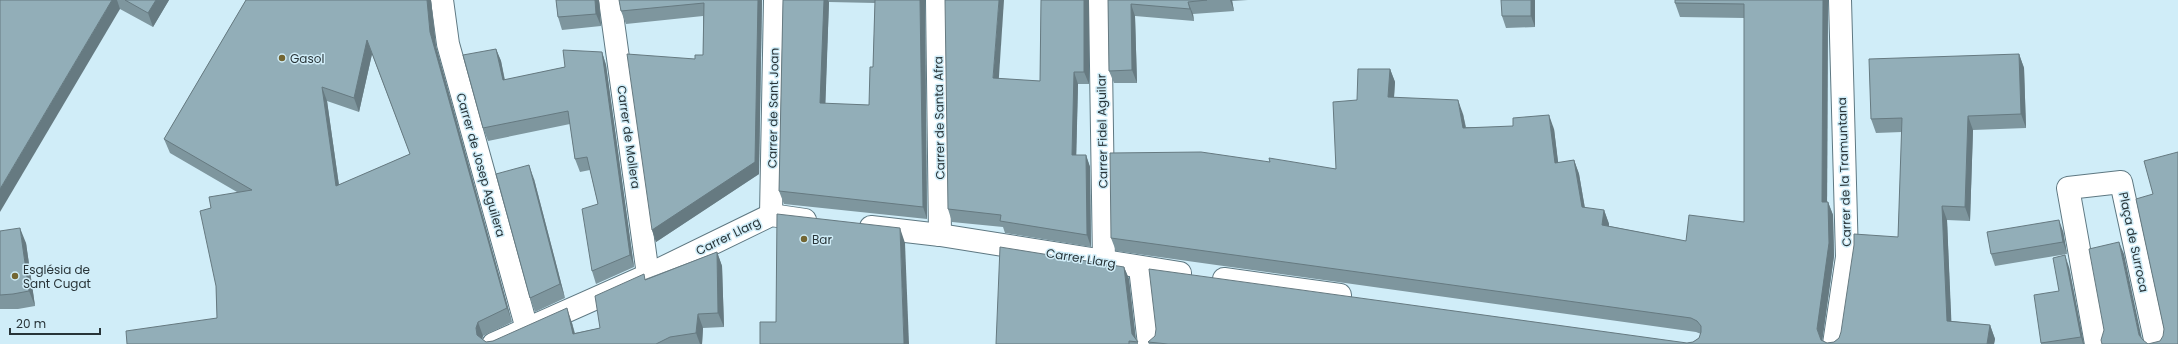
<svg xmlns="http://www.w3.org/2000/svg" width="2178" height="344" viewBox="0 0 2178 344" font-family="Poppins,sans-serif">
  <rect width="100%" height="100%" fill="#d0edf8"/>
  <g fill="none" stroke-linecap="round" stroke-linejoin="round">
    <defs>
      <g id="minor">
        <path d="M442,0L448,44L527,329"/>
        <path d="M610,0L648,275"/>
        <path d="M937,0L940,235"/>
        <path d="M1100,0L1104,262"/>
        <path d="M771,215L775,0"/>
        <path d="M871,227L940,235L1180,273"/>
        <path d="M1140,268L1149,344"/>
        <path d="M1224,279L1340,295"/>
        <path d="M493,344L648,275L771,215L805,220"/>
        <path d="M1834,344L1847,257L1840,0"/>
        <path d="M2096,344L2068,188L2121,182L2156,344"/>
      </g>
    </defs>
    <use href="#minor" stroke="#5e7882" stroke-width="24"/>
    <use href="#minor" stroke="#fff" stroke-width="22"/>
  </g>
  <g fill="#7e969e" fill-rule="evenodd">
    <path d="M0,0H169L153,27L120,9Z"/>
    <path d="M246,0H431L436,46L512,322L483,336L482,339L486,342L493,341L572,323L575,333L600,328L645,279L717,252L722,266L724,327L703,328L702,344H127L217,318L216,286L211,208L237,192L170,153L164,139ZM372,54L410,154L339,185L327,101L359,112Z"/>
    <path d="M556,0H599L601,26L562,30L558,17Z"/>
    <path d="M619,0H762L759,174L656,242L652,230L695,59L703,55V16L626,24L621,11Z"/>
    <path d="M783,0H925L927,219L784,204L779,191ZM829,2L875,3L873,67L869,105L825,104Z"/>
    <path d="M1041,0H1089V84H1078L1076,155H1086L1090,167L1091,247L1005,233L1003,227L952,222L948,209L999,79L1040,81Z"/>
    <path d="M1108,0H1248L1232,1L1234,11L1193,14L1194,21L1135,16L1137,83H1114L1109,71Z"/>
    <path d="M1535,0V27L1506,28L1502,16Z"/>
    <path d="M1675,0H1828L1827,202H1828L1833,215L1834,256L1822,340L1827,343L1834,342L1839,338L1898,237L1902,132L1876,133L1871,119L2019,54L2024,68L2026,128L1973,130L1970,221L1947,220L1951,321L1990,325L1995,339L1994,344H1149L1148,342L1687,343L1693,342L1699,338L1701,334L1696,332L1116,251L1111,238L1270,162L1336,169L1357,100L1390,69L1395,82L1394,97L1463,114L1466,127L1554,129L1558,163L1574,160L1579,174L1585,208L1604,210L1609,224V226L1686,241L1744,222V18L1680,17L1675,3Z"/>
    <path d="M496,49L501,61L505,80L565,67L602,52L606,65L634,267L596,284L592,271L598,204L590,170L580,172L575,159L570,124L488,141L483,128Z"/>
    <path d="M534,179L565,298L535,312L530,298Z"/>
    <path d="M0,231L26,243L35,306L18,309H0Z"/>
    <path d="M2063,231L2067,254L1995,266L1991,254Z"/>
    <path d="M1124,267L1129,279L1136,339L1138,344H996Z"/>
    <path d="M2069,267L2084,344H2041V343L2059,291Z"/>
  </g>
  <g fill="#667a81">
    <path d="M112,0H117L120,9L0,212V189Z"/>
    <path d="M156,0H169L153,27L148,13Z"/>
    <path d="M427,0H431L436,46L512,322L507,308L430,32Z"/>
    <path d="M595,0H599L601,26L596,14Z"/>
    <path d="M758,0H762L759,174L656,242L652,230Z"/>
    <path d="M824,0H828L829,2L825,116L820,103Z"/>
    <path d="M920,0H925L927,219L923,207Z"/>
    <path d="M999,0H1004L998,91L993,78Z"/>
    <path d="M1084,0H1089V84L1084,72Z"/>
    <path d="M1230,0H1232L1234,11Z"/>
    <path d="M1531,0H1535V27L1531,16Z"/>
    <path d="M1823,0H1828L1827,216L1822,202Z"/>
    <path d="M1188,2L1193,14L1194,21L1190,9Z"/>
    <path d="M1131,4L1135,16L1137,83L1132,70Z"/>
    <path d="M367,40L372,54L359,112L354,98Z"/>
    <path d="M496,49L501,61L507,93L503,80Z"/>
    <path d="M602,52L606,65L634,267L630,255Z"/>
    <path d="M2019,54L2024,68L2026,128L2021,114Z"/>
    <path d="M1390,69L1395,82L1393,111L1388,97Z"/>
    <path d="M1074,72L1078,84L1076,167L1072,155Z"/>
    <path d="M322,87L327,101L341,200L336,186Z"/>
    <path d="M1458,100L1463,114L1468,141L1463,128Z"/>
    <path d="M1549,115L1554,129L1560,177L1555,163Z"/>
    <path d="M1968,116L1973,130L1970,221L1965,207Z"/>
    <path d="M1086,155L1090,167L1091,247L1087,235Z"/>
    <path d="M1574,160L1579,174L1587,221L1582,207Z"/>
    <path d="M529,165L534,179L565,298L560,284Z"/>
    <path d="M1828,202L1833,215L1834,256L1822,343L1817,329Z"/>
    <path d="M1942,206L1947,220L1952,335L1947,321Z"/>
    <path d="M1604,210L1609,224L1607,238L1602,225Z"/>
    <path d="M2059,220L2063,231L2067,254L2063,242Z"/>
    <path d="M20,228L26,243L35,306L29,291Z"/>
    <path d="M900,228L905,243L909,344H904Z"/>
    <path d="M2119,242L2124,254L2143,344L2139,335Z"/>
    <path d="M717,252L722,266L724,327L718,313Z"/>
    <path d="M2065,255L2069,267L2084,344H2083L2081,337Z"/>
    <path d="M1124,267L1129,279L1136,342L1132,334Z"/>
    <path d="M567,308L572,323L577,344L573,334Z"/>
    <path d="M698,314L703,328L702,344H700L696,333Z"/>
    <path d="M478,322L483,336L481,342L477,335L476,328Z"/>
    <path d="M1990,325L1995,339L1994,344H1987Z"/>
  </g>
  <g fill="#92aeb8" stroke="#667a81" fill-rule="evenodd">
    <path d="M0,0H112L0,189Z"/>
    <path d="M125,0H156L148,13Z"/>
    <path d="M246,0H427L430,32L507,308L478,322L476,328L477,335L486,342L493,341L567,308L573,334L600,328L595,296L644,274L645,280L717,252L718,313L698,314L696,333L670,337L656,344H127L126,331L217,318L216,286L200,211L211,208L209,197L252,190L164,139ZM367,40L410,154L336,186L322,87L354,98Z"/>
    <path d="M556,0H595L596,14L558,17Z"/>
    <path d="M619,0H758L755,162L652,230L627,54L695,59V55H703L704,3L621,11Z"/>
    <path d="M783,0H824L820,103L869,105L870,67H873L875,0H920L923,207L779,191Z"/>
    <path d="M945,0H999L993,78L1040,81L1041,0H1084V72H1074L1072,155H1086L1087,235L1000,221L1001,215L948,209Z"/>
    <path d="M1108,0H1207L1188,2L1190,9L1131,4L1132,70L1109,71Z"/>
    <path d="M1501,0H1531V16H1502Z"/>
    <path d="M1675,0H1823L1822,202H1828L1829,243L1817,329L1821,340L1827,343L1834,342L1839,338L1841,332L1854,245V234L1898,237L1902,118L1871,119L1869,59L2019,54L2021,114L1968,116L1965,207L1942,206L1947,321L1990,325L1987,344H1168L1148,342L1155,336L1156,329L1149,269L1687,343L1693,342L1699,338L1701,332V326L1697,321L1691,318L1111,238L1110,153L1201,152L1270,162L1269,158L1336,169L1333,102L1357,100L1358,69H1390L1388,97L1458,100L1463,128L1513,126V118L1549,115L1555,163L1574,160L1582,207L1604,210L1602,225L1686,241L1689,215L1744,222V4L1675,3Z"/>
    <path d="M496,49L503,80L565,67L563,50L602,52L630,255L592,271L582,209L598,204L587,157L575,159L568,111L483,128L463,55Z"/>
    <path d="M2178,152V344H2102L2101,340L2104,330L2089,249L2119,242L2139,335L2143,340L2148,344L2160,341L2163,336L2164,329L2136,199L2153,194L2144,161Z"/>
    <path d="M529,165L560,284L530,298L496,174Z"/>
    <path d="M777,214L900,228L904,344H760V322H776Z"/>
    <path d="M2059,220L2063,242L1991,254L1987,232Z"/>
    <path d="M20,228L29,291L13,294L0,295V231Z"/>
    <path d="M1000,247L1124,267L1132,334L1138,342L1129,341V344H996Z"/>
    <path d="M2065,255L2081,337L2041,343L2034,295L2059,291L2053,258Z"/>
  </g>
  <g fill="#736633" stroke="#d0edf8" stroke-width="1.5">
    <circle cx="282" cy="58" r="4"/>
    <circle cx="804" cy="239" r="4"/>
    <circle cx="15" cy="276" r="4"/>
  </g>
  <g text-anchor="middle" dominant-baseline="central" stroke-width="3" stroke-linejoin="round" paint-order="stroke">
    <g font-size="12" fill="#283438" stroke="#d0edf8" text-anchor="start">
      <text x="290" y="58">Gasol</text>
      <text x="812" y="239">Bar</text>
      <text x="23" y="269">Església de<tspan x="23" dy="14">Sant Cugat</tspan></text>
    </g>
    <g font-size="12" fill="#283438" stroke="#d0edf8">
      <text transform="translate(773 108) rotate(-89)">Carrer de Sant Joan</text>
      <text transform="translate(939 118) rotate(-91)">Carrer de Santa Afra</text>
      <text transform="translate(1102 131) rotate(-91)">Carrer Fidel Aguilar</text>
      <text transform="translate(629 137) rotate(82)">Carrer de Mollera</text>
      <text transform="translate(481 165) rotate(74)">Carrer de Josep Aguilera</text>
      <text transform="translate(1844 172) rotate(-92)">Carrer de la Tramuntana</text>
      <text transform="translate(728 236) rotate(-26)">Carrer Llarg</text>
      <text transform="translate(2134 242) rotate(78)">Plaça de Surroca</text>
      <text transform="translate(1081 258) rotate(9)">Carrer Llarg</text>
    </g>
  </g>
  <path d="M10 328v6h90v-6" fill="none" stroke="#283438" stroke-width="2"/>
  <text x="16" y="328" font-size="12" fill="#283438" stroke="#d0edf8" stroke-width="3" paint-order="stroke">20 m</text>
</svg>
